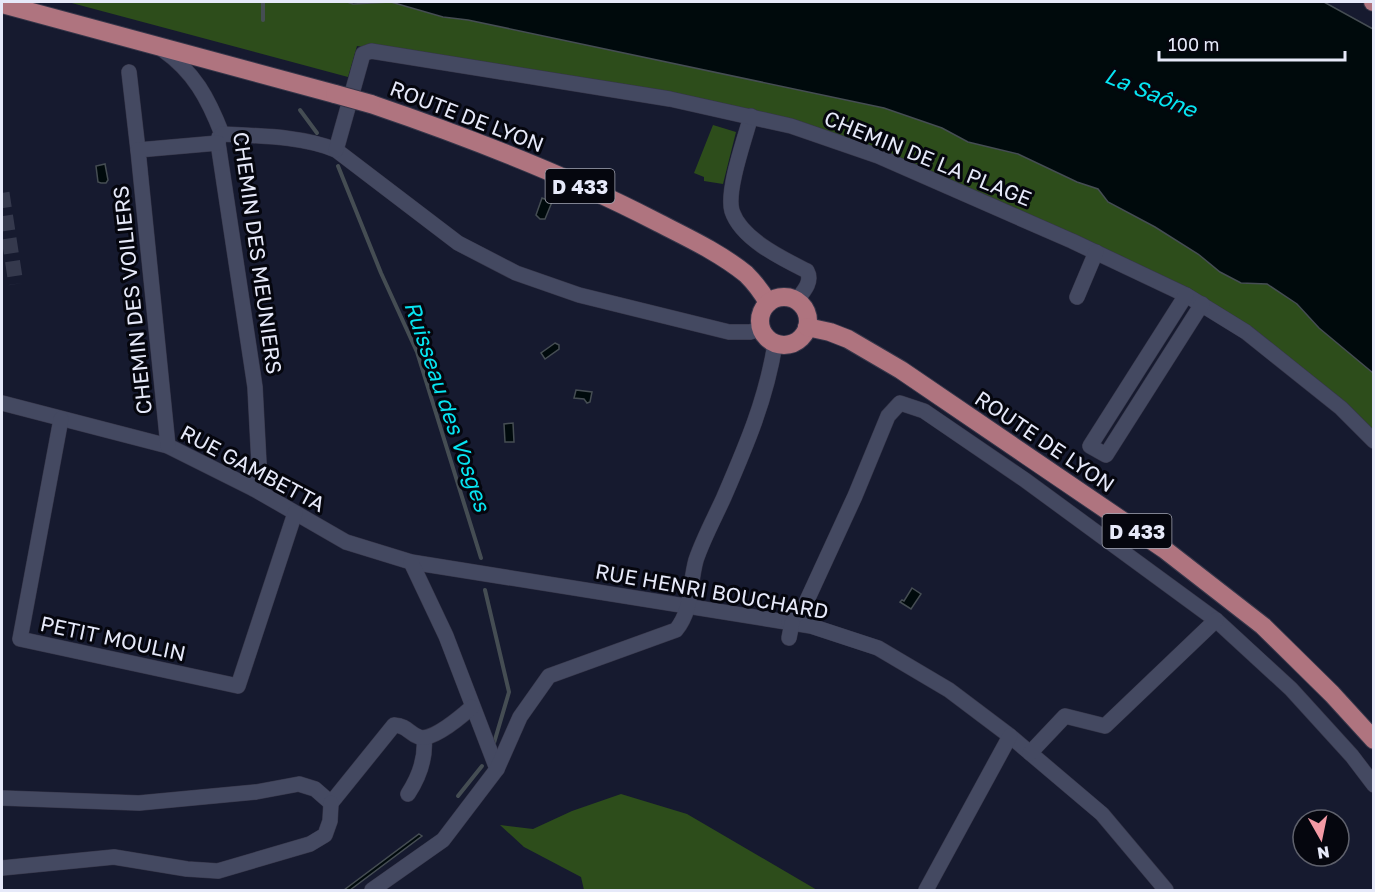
<svg xmlns="http://www.w3.org/2000/svg" width="1375" height="892" viewBox="0 0 1375 892" font-family="'Golos Text',sans-serif">
  <rect width="100%" height="100%" fill="#161a2f"/>
  <g fill="#2d4d1b">
    <path d="M68,2H391L443,17L468,20L884,108L942,128L968,142L1020,155L1077,182L1098,189L1108,202L1155,227L1198,254L1220,272L1241,283L1267,284L1297,304L1319,328L1373,373V438L1249,331L845,140L647,92L357,46L348,77Z"/>
    <path d="M713,125L736,132L723,184L704,181V177L694,173Z"/>
    <path d="M621,794L687,814L817,890H584L581,877L524,847L500,825L533,829L572,811Z"/>
  </g>
  <g fill="#000a0c" stroke="#454d53" stroke-width="1.5">
    <path d="M347,2H1324L1373,29V373L1319,328L1297,304L1267,284L1241,283L1220,272L1198,254L1155,227L1108,202L1098,189L1077,182L1018,154L968,142L942,128L884,108L468,20L443,17L391,2L353,4Z"/>
    <path d="M105,164L108,180L106,183H101L98,182L96,166Z"/>
    <path d="M542,198L552,202L545,219H540L536,215Z"/>
    <path d="M555,343L559,345V349L545,359L541,353Z"/>
    <path d="M576,390L592,392L590,402L587,403L584,399L574,398Z"/>
    <path d="M513,423L514,442H505L504,424Z"/>
    <path d="M912,588L921,594L911,609L900,602L902,600L904,601Z"/>
    <path d="M419,834L422,836L350,890H344Z"/>
  </g>
  <g fill="none" stroke-linecap="round" stroke-linejoin="round">
    <g stroke="#454d53" stroke-width="4">
      <path d="M263,2V20"/>
      <path d="M300,110L317,133"/>
      <path d="M338,166L381,273L417,352L481,558"/>
      <path d="M485,590L509,692L494,743"/>
      <path d="M458,796L482,766"/>
    </g>
    <path stroke="#35394d" stroke-width="15" stroke-dasharray="15 8" stroke-linecap="butt" d="M2,193L16,284"/>
    <defs>
      <g id="minor">
        <path d="M163,50C194,72 208,98 222,134L219,137L218,143L255,387L259,464L254,489"/>
        <path d="M129,72L138,150"/>
        <path d="M751,116C745,138 726,191 732,211C741,239 783,259 807,271C813,282 803,292 796,301"/>
        <path d="M222,134C260,136 302,136 336,150L458,243L516,273L579,295L729,332H750L761,329"/>
        <path d="M336,150L363,54L371,51L670,99L791,126L878,156L1072,241L1186,295L1246,332L1341,408L1374,441"/>
        <path d="M1186,295L1090,446L1106,455L1202,304"/>
        <path d="M1077,297L1096,252"/>
        <path d="M2,403L168,446L254,489L346,542L411,562L811,626L878,648L949,690L1010,736L1102,814L1166,890"/>
        <path d="M61,419L20,639L238,686L295,513"/>
        <path d="M168,446L138,150L218,143"/>
        <path d="M411,562L446,636L497,769"/>
        <path d="M789,622L803,609L855,496L888,416L900,403L924,411L1025,480L1216,620L1291,689L1352,756L1374,785"/>
        <path d="M789,638L792,623"/>
        <path d="M1030,753L1065,716L1105,726L1216,620"/>
        <path d="M408,794C419,777 426,758 424,738"/>
        <path d="M2,798L139,803L256,792L299,784L315,789L331,803"/>
        <path d="M331,803L394,725C408,726 408,733 419,737C432,742 463,715 472,707"/>
        <path d="M2,868L114,857L187,869L218,871L310,844L325,835L330,821L331,803"/>
        <path d="M372,890L443,840L497,769L520,717L549,676L676,630C693,609 689,585 696,560C703,539 715,517 724,497C746,446 766,400 775,344"/>
        <path d="M926,890L1010,736"/>
      </g>
      <g id="major">
        <path d="M1373,2H1374"/>
        <path d="M2,4L335,94"/>
        <path d="M371,104C468,137 564,174 655,221C686,237 719,252 746,274C755,283 762,292 768,303"/>
        <circle cx="784" cy="321" r="24"/>
        <path d="M807,327L830,332L848,339L901,370L1164,549L1263,626L1332,694L1374,740"/>
      </g>
    </defs>
    <use href="#minor" stroke="#363649" stroke-width="16"/>
    <use href="#major" stroke="#363649" stroke-width="20"/>
    <use href="#minor" stroke="#444961" stroke-width="15"/>
    <use href="#major" stroke="#af747f" stroke-width="18"/>
    <defs>
      <path id="major-bridge" d="M335,94L371,104"/>
    </defs>
    <use href="#major-bridge" stroke="#363649" stroke-width="20" stroke-linecap="butt"/>
    <use href="#major-bridge" stroke="#af747f" stroke-width="18"/>
  </g>
  <g text-anchor="middle" dominant-baseline="central" stroke-width="6" stroke-linejoin="round" paint-order="stroke">
    <g fill="#05060e" stroke="#a2a5b2" stroke-width="1.5">
      <rect x="545.5" y="169" width="69" height="34" rx="4.5"/>
      <rect x="1102.5" y="514" width="69" height="34" rx="4.5"/>
    </g>
    <g font-size="20" font-weight="bold" fill="#e6e9f9">
      <text x="580" y="186">D 433</text>
      <text x="1137" y="531">D 433</text>
    </g>
    <g font-size="21" fill="#e6e9f9" stroke="#05060e">
      <text transform="translate(467 116) rotate(21)">ROUTE DE LYON</text>
      <text transform="translate(928 158) rotate(22)">CHEMIN DE LA PLAGE</text>
      <text transform="translate(258 253) rotate(82)">CHEMIN DES MEUNIERS</text>
      <text transform="translate(132 300) rotate(-96)">CHEMIN DES VOILIERS</text>
      <text transform="translate(1045 441) rotate(34)">ROUTE DE LYON</text>
      <text transform="translate(253 468) rotate(28)">RUE GAMBETTA</text>
      <text transform="translate(712 591) rotate(10)">RUE HENRI BOUCHARD</text>
      <text transform="translate(113 638) rotate(12)">PETIT MOULIN</text>
    </g>
    <g font-size="22" font-style="italic" fill="#07e4f1" stroke="#05060e">
      <text transform="translate(1151 92) rotate(22)">La Saône</text>
      <text transform="translate(448 406) rotate(71)">Ruisseau des Vosges</text>
    </g>
  </g>
  <rect width="1375" height="892" fill="none" stroke="#e6e9f9" stroke-width="6"/>
  <g transform="translate(1321 838) rotate(171)"><circle r="28" fill="#05060e" stroke="#5f616c" stroke-width="1.5"/>
  <path d="M0-4.5L10 22L0 15L-10 22Z" fill="#f49aa5"/>
  <text y="-9" font-size="16" font-weight="bold" text-anchor="middle" fill="#e6e9f9">N</text>
  </g>
  <path d="M1159 51v9h186v-9" fill="none" stroke="#e6e9f9" stroke-width="3"/>
  <text x="1168" y="51" font-size="18" fill="#e6e9f9" stroke="#05060e" stroke-width="4.5" paint-order="stroke">100 m</text>
</svg>
